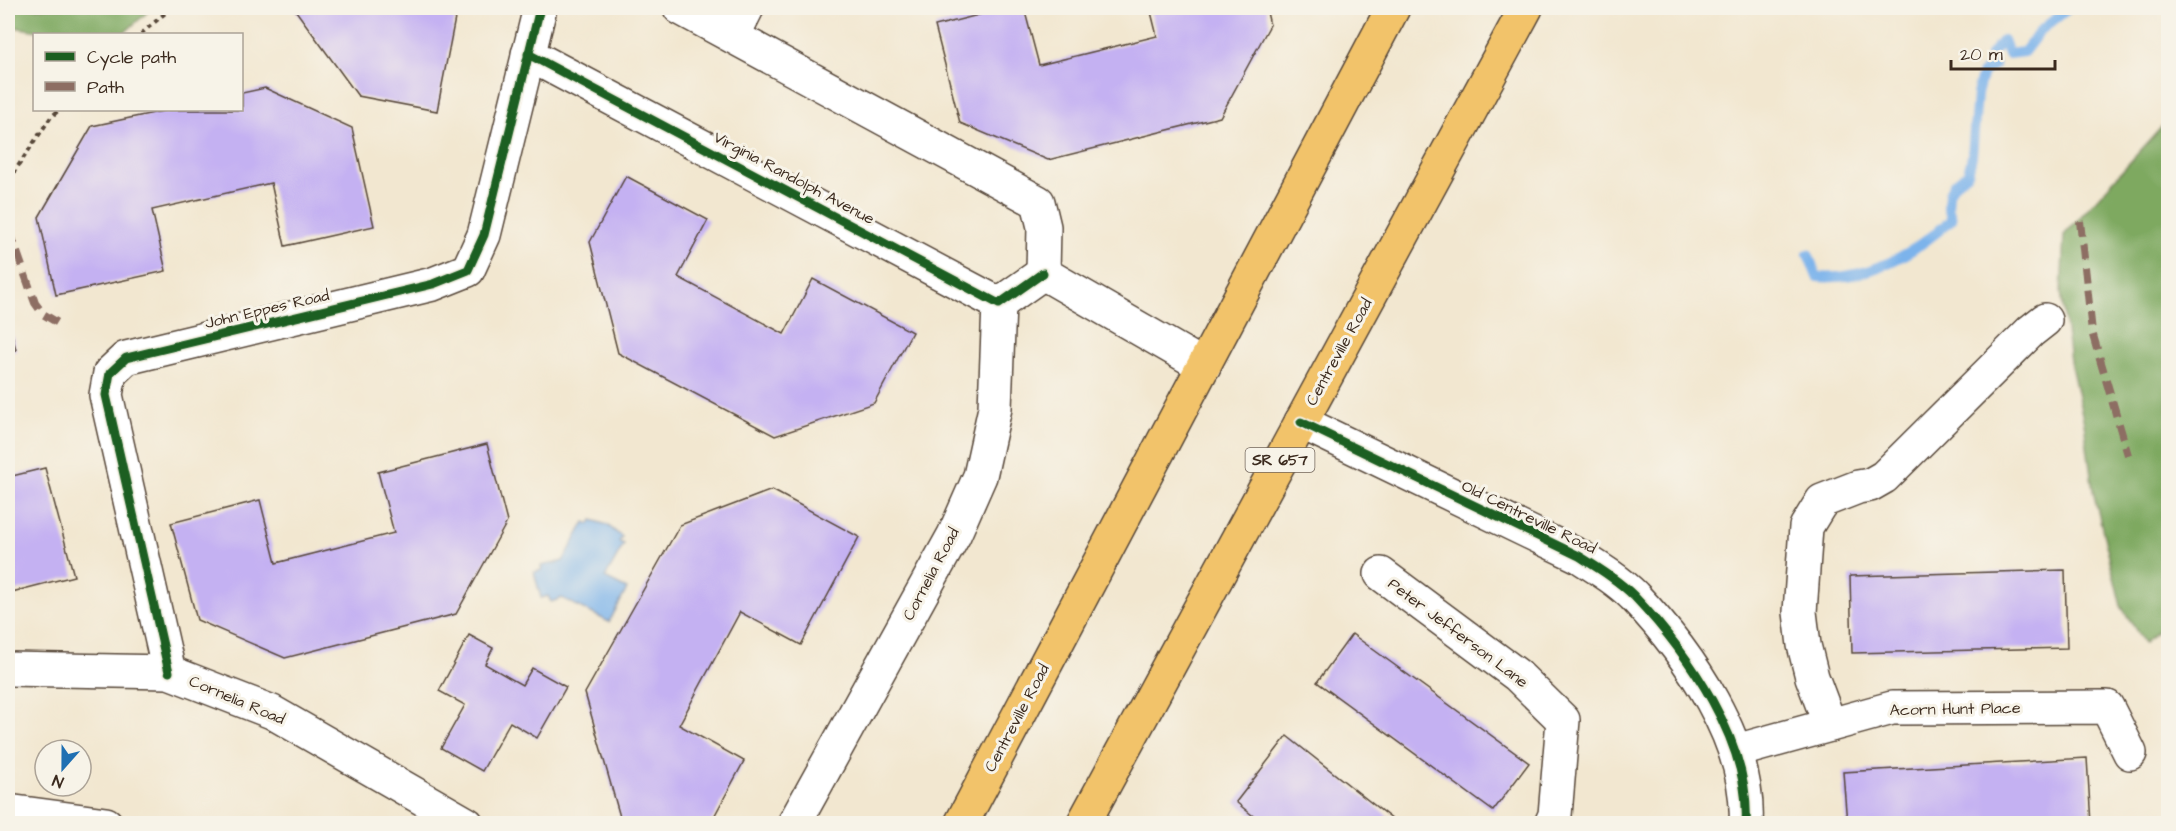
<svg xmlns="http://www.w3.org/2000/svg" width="2176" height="831" viewBox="0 0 2176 831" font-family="'Architects Daughter',sans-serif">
  <rect width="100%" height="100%" fill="#f7f3e8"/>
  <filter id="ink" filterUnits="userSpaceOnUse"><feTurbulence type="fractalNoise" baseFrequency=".0167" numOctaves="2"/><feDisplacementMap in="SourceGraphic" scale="12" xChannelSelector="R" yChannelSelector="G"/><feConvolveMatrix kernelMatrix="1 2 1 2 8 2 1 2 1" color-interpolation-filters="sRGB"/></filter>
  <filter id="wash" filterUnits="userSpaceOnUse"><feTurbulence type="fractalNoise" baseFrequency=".008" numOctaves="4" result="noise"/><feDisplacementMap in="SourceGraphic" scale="24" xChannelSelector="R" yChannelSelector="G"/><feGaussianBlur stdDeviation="1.35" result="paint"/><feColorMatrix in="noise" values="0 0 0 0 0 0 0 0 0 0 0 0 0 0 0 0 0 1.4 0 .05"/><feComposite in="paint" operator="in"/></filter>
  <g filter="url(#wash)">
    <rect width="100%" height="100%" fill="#f2e7d0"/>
    <g fill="#7ea961" stroke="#5c6a40" stroke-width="1.5">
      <path d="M8,8H152L123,34H57L8,26Z"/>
      <path d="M2168,120V622L2144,643L2121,606L2093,491L2084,423L2070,361L2061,292L2064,235Z"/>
    </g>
    <path fill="#7bb3eb" stroke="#5b6e84" stroke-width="1.5" d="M592,520L607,525L622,537L619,542L624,544L605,578L627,589L609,622L562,598L551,602L548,596L541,598L534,572L542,570L541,566L563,561L585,522L590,524Z"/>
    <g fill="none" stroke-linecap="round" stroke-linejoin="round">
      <path stroke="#7bb3eb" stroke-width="10" d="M1808,254L1817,277C1867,281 1916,253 1952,219L1948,208L1949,193L1954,184L1968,173L1972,156L1977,94L1983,72L1995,64L1990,55L2003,40L2008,54L2024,52L2040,31L2069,8"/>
    </g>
    <g id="blocks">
      <g fill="#c4b1f2">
        <path d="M296,8H457L437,111L358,96L296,11Z"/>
        <path d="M1006,8H1024L1039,65L1157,36L1150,8H1266L1270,25L1220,117L1048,160L960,123L935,26Z"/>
        <path d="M265,88L352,128L374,226L285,246L271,183L152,210L166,271L56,295L39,217L92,126L168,110H242V93Z"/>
        <path d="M626,176L708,220L678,277L784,334L813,279L912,332L874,403L775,436L618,353L590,242Z"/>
        <path d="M8,319L16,350L8,352Z"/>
        <path d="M487,444L507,522L456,614L285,658L197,620L171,523L260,500L276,563L394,533L378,472Z"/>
        <path d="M45,468L74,576L8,593V477Z"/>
        <path d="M772,490L859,537L801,645L740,612L679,725L744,761L710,824H622L585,693L680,525Z"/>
        <path d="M2065,570L2067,648L1852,653L1850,576Z"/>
        <path d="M1352,634L1529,763L1493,811L1317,682Z"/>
        <path d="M469,635L493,648L485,664L522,685L532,668L566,687L537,738L510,722L482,771L441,748L465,705L439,691Z"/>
        <path d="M1287,736L1398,824H1263L1236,802Z"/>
        <path d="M2087,758L2091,824H1847L1843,772Z"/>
      </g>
    </g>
  </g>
  <g filter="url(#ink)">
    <use href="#blocks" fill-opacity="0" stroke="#564639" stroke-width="1.5"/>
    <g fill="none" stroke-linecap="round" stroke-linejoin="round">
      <defs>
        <g id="minor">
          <path d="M680,8L1038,202L1044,227L1043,273"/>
          <path d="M733,36L747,8"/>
          <path d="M528,54L999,304L1043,273"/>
          <path d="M1043,273L1204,366"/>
          <path d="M1301,422L1579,556C1598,568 1618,580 1634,596C1688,653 1751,742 1746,824"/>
          <path d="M1381,574L1517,675L1563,720L1555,815L1551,824"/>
          <path d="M8,669L169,672L272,712L467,824"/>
          <path d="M169,672L106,395L110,373L126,358L433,284L468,270L484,235L540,8"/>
          <path d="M1830,725L1812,677L1804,645L1800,612L1806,527L1822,501L1858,487L1870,485L1884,477L2031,331L2045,320"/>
          <path d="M1736,751L1892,708L2107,707L2130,753"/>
          <path d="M8,811L106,824"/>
          <path d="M794,824L954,535L980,476L995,408L999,304"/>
        </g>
        <g id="major">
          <path d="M961,824L1393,8"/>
          <path d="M1083,824L1526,8"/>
        </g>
      </defs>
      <use href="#minor" stroke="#564639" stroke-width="36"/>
      <use href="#major" stroke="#564639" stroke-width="36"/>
      <g stroke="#564639" stroke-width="4" stroke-dasharray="4.5 4.5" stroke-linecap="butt">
        <path d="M141,34L171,8"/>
        <path d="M8,181L51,117L59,110"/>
      </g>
      <use href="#minor" stroke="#fff" stroke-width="33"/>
      <use href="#major" stroke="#f2c36a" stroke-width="33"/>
      <g stroke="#8d6e63" stroke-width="8" stroke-dasharray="15 8" stroke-linecap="butt">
        <path d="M2080,221L2092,332L2128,455"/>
        <path d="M8,231L12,238L35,303L43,314L63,326"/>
      </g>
      <defs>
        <g id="cycleway">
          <path d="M528,54L999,304L1043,273"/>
          <path d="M1301,422L1579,556C1598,568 1618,580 1634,596C1688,653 1751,742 1746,824"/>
          <path d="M169,672L106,395L110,373L126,358L433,284L468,270L484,235L540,8"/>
        </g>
      </defs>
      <use href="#cycleway" stroke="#f7f3e8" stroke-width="13"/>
      <use href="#cycleway" stroke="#1b5e20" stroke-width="9"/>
    </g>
  </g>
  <g text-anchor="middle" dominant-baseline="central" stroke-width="6" stroke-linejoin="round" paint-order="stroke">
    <rect fill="#f7f3e8" stroke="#73665b" stroke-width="1.5" x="1245.5" y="448" width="69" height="24" rx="4.5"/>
    <g font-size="15" font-weight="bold" fill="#3b2a1e">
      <text x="1280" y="460">SR 657</text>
    </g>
    <g font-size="16" fill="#3b2a1e" stroke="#f7f3e8">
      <text transform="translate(794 178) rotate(28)">Virginia Randolph Avenue</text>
      <text transform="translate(267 309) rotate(-13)">John Eppes Road</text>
      <text transform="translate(1339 352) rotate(-61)">Centreville Road</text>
      <text transform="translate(1529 517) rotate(26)">Old Centreville Road</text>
      <text transform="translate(931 574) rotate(-62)">Cornelia Road</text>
      <text transform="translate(1458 633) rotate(37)">Peter Jefferson Lane</text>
      <text transform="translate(237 700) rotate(23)">Cornelia Road</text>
      <text transform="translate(1955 709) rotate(-1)">Acorn Hunt Place</text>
      <text transform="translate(1017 718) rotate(-62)">Centreville Road</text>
    </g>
  </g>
  <rect width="2176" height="831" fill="none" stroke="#f7f3e8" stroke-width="30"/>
  <rect x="33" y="33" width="210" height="78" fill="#f7f3e8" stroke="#aca397" stroke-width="1.5"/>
  <rect x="45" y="52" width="30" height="9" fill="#1b5e20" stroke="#aca397" stroke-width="1.5"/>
  <text x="87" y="63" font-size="18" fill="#3b2a1e">Cycle path</text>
  <rect x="45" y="82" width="30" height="9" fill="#8d6e63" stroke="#aca397" stroke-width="1.5"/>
  <text x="87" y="93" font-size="18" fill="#3b2a1e">Path</text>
  <g transform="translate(63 768) rotate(201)"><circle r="28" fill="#f7f3e8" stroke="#aca397" stroke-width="1.5"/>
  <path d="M0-4.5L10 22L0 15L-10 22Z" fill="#1f6fb2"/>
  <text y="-9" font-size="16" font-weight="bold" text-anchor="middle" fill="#3b2a1e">N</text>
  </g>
  <path d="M1951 60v9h104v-9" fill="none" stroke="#3b2a1e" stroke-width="3"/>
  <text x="1960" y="60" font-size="18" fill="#3b2a1e" stroke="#f7f3e8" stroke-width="4.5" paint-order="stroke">20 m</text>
</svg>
